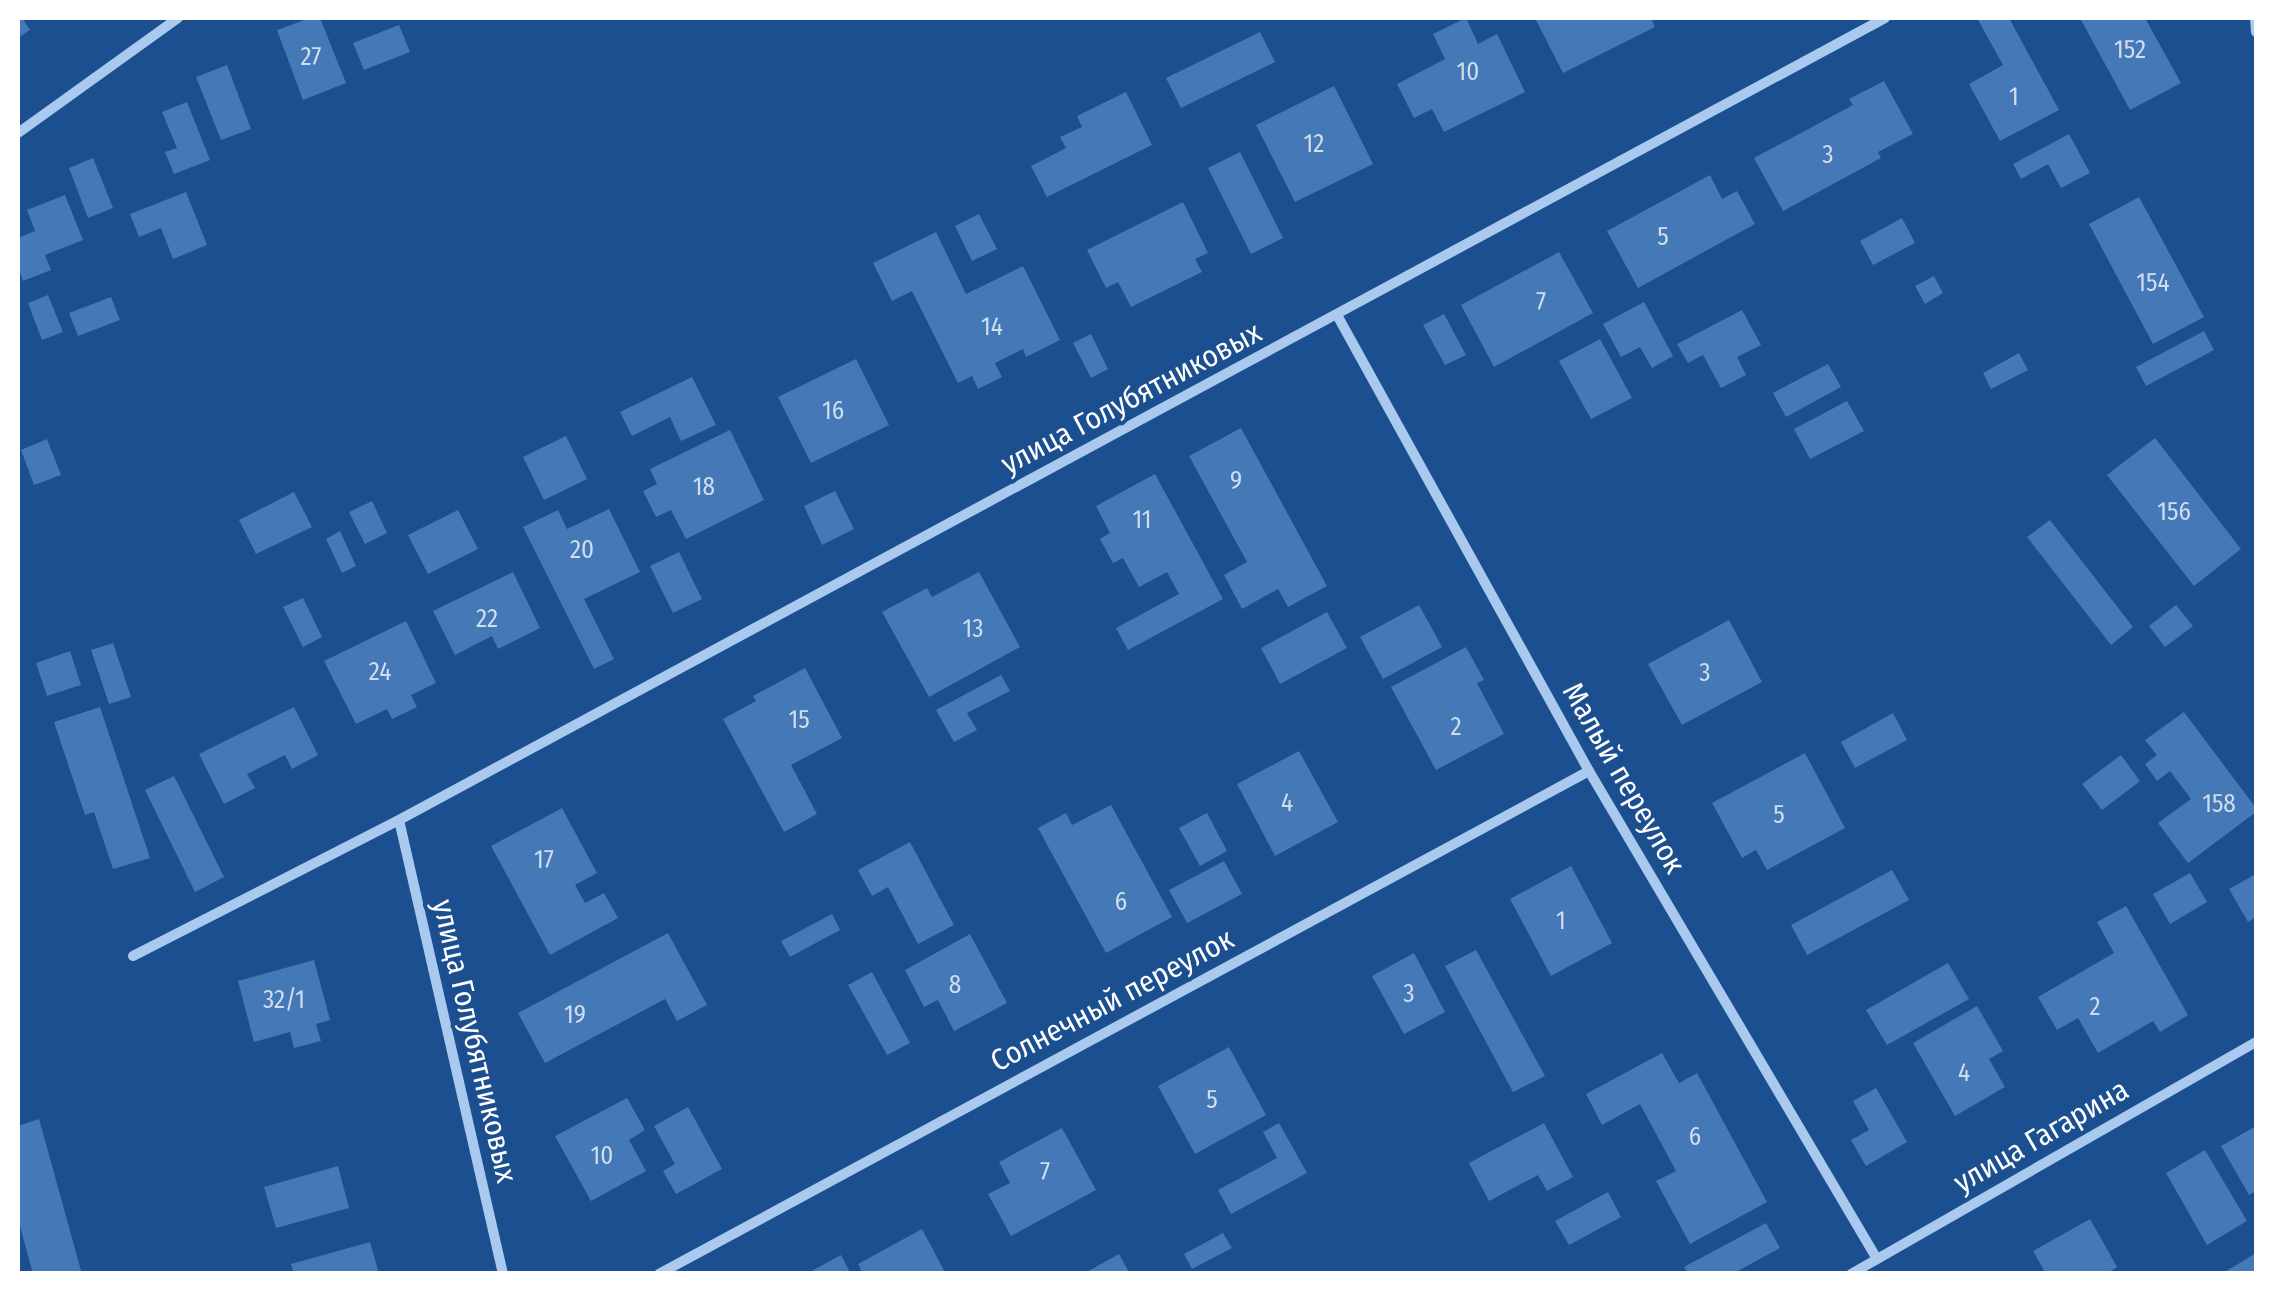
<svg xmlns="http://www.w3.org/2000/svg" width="2274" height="1291" viewBox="0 0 2274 1291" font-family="'Fira Sans Condensed',sans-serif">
  <rect width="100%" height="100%" fill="#1b4f8f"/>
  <g fill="#4478b7">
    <path d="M18,18H22L30,30L18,38Z"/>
    <path d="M310,18H320L346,83L303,100L277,30Z"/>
    <path d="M1466,18L1478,44L1497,34L1525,92L1444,132L1432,109L1414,118L1397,84L1445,59L1433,34Z"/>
    <path d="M1535,18H1651L1655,27L1563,73Z"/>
    <path d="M1977,18H2009L2059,110L2000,141L1969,84L2003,65Z"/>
    <path d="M2080,18H2145L2181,83L2130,110Z"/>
    <path d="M399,25L410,52L364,70L353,43Z"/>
    <path d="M1260,32L1275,62L1181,108L1166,78Z"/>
    <path d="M227,65L251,129L221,140L196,77Z"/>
    <path d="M1884,81L1913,134L1878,152L1881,158L1783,211L1754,158L1853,105L1849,99Z"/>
    <path d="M1334,86L1373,164L1295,202L1256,125Z"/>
    <path d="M1126,92L1152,145L1047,197L1031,166L1066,148L1060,137L1082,127L1077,116Z"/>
    <path d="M187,102L210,160L174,174L165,152L177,148L162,112Z"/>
    <path d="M2069,134L2090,173L2061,188L2048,164L2021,179L2013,164Z"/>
    <path d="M1240,152L1283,238L1251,254L1208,168Z"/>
    <path d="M93,158L113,208L88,218L69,168Z"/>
    <path d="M1710,175L1722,199L1737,191L1755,224L1638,288L1607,231Z"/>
    <path d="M186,192L207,245L173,259L161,228L139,237L130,214Z"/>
    <path d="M65,195L83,240L45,255L51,270L23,281L18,267V238L35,231L27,210Z"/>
    <path d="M2139,197L2204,317L2153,344L2089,224Z"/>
    <path d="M1183,202L1208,253L1195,259L1202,272L1131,307L1118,282L1106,288L1087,250Z"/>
    <path d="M979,214L997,249L972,261L955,226Z"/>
    <path d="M1902,218L1915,243L1873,265L1860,241Z"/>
    <path d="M936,232L966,294L1023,266L1060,340L1026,357L1023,349L995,363L1002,377L978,389L972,376L958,383L912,291L892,301L873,263Z"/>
    <path d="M1559,252L1593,313L1494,367L1461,305Z"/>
    <path d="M1934,276L1943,293L1925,304L1915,286Z"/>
    <path d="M48,295L63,332L42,340L28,303Z"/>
    <path d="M111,297L120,320L78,336L69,313Z"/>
    <path d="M1644,302L1673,356L1652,368L1640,347L1621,357L1603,324Z"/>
    <path d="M1742,310L1761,345L1737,357L1746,375L1721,388L1703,355L1688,363L1677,344Z"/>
    <path d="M1444,314L1466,355L1445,365L1423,325Z"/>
    <path d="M2204,331L2214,350L2146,386L2136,367Z"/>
    <path d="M1091,334L1108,369L1091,378L1073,343Z"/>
    <path d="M1600,339L1632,398L1591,419L1559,361Z"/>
    <path d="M2019,353L2028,370L1991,389L1983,373Z"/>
    <path d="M856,359L889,425L811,463L778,397Z"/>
    <path d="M1828,364L1841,387L1786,417L1773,393Z"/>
    <path d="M692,377L716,425L681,441L670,417L632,436L620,412Z"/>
    <path d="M1847,401L1864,431L1810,459L1794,429Z"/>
    <path d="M1241,428L1327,586L1288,607L1278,589L1242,609L1224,575L1247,562L1189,456Z"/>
    <path d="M730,430L764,500L686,539L671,510L656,517L643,491L657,484L650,469Z"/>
    <path d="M566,436L587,479L544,500L523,457Z"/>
    <path d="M2155,438L2241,549L2194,586L2107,475Z"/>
    <path d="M47,439L61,475L34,485L21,450Z"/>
    <path d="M1155,474L1223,599L1128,650L1116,628L1179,594L1167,572L1139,587L1123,558L1113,563L1100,539L1110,533L1096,506Z"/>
    <path d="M835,491L854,529L822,545L804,506Z"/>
    <path d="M294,492L312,527L256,554L239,520Z"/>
    <path d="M372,501L387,533L365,544L349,512Z"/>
    <path d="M609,509L640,572L584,599L614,659L594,669L523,527L558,510L567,529Z"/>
    <path d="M458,510L478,549L428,574L408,535Z"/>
    <path d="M2050,520L2133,627L2111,645L2027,537Z"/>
    <path d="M340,531L356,566L342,573L326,539Z"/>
    <path d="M679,552L702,599L673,613L650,566Z"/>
    <path d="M513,572L540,628L498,649L492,636L455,655L433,611Z"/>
    <path d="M979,572L1020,647L929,697L882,612L927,588L932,597Z"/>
    <path d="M303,598L322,637L303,647L283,607Z"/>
    <path d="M1419,605L1442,647L1383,679L1360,637Z"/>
    <path d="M2176,605L2193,626L2165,647L2149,626Z"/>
    <path d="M1327,612L1347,648L1280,684L1261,648Z"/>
    <path d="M1729,620L1762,682L1682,725L1648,664Z"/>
    <path d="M406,621L436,683L411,695L417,707L392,719L387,709L356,724L324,661Z"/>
    <path d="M113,643L131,697L109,704L91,650Z"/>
    <path d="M1466,647L1484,680L1477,683L1504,734L1436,770L1391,687Z"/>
    <path d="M70,651L81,685L47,696L36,663Z"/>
    <path d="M805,668L842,738L791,765L817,814L784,832L723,719L756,701L753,696Z"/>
    <path d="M1001,675L1010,691L967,713L977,730L954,742L936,710Z"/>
    <path d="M100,707L150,858L113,869L94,812L85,815L54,722Z"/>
    <path d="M294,707L318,755L292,769L285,755L247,774L255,788L224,804L199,754Z"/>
    <path d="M2184,712L2256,808V812L2188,863L2158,823L2191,799L2170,771L2157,781L2145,764L2157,755L2145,740Z"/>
    <path d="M1893,713L1907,740L1855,768L1841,742Z"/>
    <path d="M1299,751L1338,822L1275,856L1237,784Z"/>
    <path d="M1805,753L1845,828L1767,870L1756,850L1742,858L1712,803Z"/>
    <path d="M2121,755L2140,781L2102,810L2082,784Z"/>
    <path d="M174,776L224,877L195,892L145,790Z"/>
    <path d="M1111,805L1172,917L1106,953L1038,828L1066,813L1072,825Z"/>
    <path d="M562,808L597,873L575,885L585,903L604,893L618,918L550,955L491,846Z"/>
    <path d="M1207,813L1227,851L1200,866L1179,828Z"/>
    <path d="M910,842L954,925L918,944L888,887L872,896L858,870Z"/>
    <path d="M1224,861L1242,894L1187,923L1169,890Z"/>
    <path d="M1571,866L1612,943L1551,976L1510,899Z"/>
    <path d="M1892,870L1909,900L1807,955L1791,925Z"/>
    <path d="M2190,873L2207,902L2170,924L2153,894Z"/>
    <path d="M2256,874V917L2248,922L2229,889Z"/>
    <path d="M2126,906L2188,1015L2160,1032L2153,1021L2098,1053L2078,1018L2057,1030L2038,997L2114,953L2097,922Z"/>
    <path d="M832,914L840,930L790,957L781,941Z"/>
    <path d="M668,933L707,1005L677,1021L665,999L545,1063L518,1013Z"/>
    <path d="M970,934L1007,1003L954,1031L938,1000L924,1007L905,970Z"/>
    <path d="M1476,950L1545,1076L1513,1092L1445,966Z"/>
    <path d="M1414,953L1445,1012L1404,1034L1372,976Z"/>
    <path d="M314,960L330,1020L316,1024L321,1041L294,1048L290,1032L254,1042L238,981Z"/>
    <path d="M1948,963L1969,999L1887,1045L1866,1010Z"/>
    <path d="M872,972L910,1043L887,1055L848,985Z"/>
    <path d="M1977,1006L2003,1051L1989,1059L2005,1087L1955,1116L1913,1043Z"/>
    <path d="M1229,1047L1266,1115L1195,1154L1158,1086Z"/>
    <path d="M1662,1053L1679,1083L1697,1073L1767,1202L1690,1244L1656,1181L1676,1171L1640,1104L1602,1125L1586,1094Z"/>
    <path d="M1876,1088L1907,1142L1866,1166L1851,1140L1869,1130L1853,1101Z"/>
    <path d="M627,1098L645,1130L629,1140L646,1171L591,1201L555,1136Z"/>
    <path d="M688,1107L722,1169L676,1194L663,1171L675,1164L654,1126Z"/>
    <path d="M39,1119L82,1274H33L18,1219V1126Z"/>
    <path d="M1279,1123L1307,1173L1231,1214L1218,1190L1277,1158L1263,1132Z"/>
    <path d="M1544,1123L1573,1177L1547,1191L1538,1175L1489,1201L1469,1163Z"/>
    <path d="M2256,1126V1191L2249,1195L2221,1146Z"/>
    <path d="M1062,1128L1096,1190L1011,1236L988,1194L1010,1183L999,1162Z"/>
    <path d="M2205,1150L2247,1221L2207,1245L2166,1173Z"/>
    <path d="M338,1166L349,1208L276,1228L264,1187Z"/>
    <path d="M1608,1192L1621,1217L1569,1245L1555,1221Z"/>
    <path d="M2090,1219L2117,1267L2106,1274H2046L2033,1251Z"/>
    <path d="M1766,1223L1780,1248L1732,1274H1688L1684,1267Z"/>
    <path d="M922,1229L946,1274H863L858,1264Z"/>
    <path d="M1223,1233L1232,1248L1192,1269L1184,1254Z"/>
    <path d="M370,1242L379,1274H294L291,1264Z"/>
    <path d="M2256,1253V1274H2221L2238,1264Z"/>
    <path d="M1119,1254L1130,1274H1083Z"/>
    <path d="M841,1255L851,1274H806Z"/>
  </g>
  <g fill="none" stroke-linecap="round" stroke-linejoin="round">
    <g stroke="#a9c9ee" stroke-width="10">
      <path d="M2255,18L2256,32"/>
      <path d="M18,133L178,18"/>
      <path d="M1337,315L1589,771L1877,1259"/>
      <path d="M399,820L503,1274"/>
      <path d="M133,956L399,820L1885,18"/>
      <path d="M659,1274L1589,771"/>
      <path d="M1851,1274L2256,1042"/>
    </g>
  </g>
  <g text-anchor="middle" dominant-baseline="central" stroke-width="8" stroke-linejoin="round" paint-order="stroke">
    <g font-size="25" fill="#d0dded">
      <text x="2130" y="50">152</text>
      <text x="311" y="57">27</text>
      <text x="1468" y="72">10</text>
      <text x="2014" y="97">1</text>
      <text x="1314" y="144">12</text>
      <text x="1828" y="155">3</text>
      <text x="1663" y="237">5</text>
      <text x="2153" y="283">154</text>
      <text x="1541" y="302">7</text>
      <text x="992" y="327">14</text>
      <text x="833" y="411">16</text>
      <text x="1236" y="481">9</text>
      <text x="704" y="487">18</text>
      <text x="2174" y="512">156</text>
      <text x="1142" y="520">11</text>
      <text x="582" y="550">20</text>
      <text x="487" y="619">22</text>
      <text x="973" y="629">13</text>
      <text x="380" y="672">24</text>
      <text x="1705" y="673">3</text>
      <text x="799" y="720">15</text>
      <text x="1456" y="727">2</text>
      <text x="1287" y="803">4</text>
      <text x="2219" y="804">158</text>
      <text x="1779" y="815">5</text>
      <text x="544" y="860">17</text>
      <text x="1121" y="902">6</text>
      <text x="1561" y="921">1</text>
      <text x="955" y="985">8</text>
      <text x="1409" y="994">3</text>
      <text x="284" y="1000">32/1</text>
      <text x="2095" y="1007">2</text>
      <text x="575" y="1015">19</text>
      <text x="1964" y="1073">4</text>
      <text x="1212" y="1100">5</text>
      <text x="1695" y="1137">6</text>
      <text x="602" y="1156">10</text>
      <text x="1045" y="1172">7</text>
    </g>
    <g font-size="30" fill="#fff" stroke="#1b4f8f">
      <text transform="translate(1131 398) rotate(-28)">улица Голубятниковых</text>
      <text transform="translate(1624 778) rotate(60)">Малый переулок</text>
      <text transform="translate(1112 1000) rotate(-28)">Солнечный переулок</text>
      <text transform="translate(475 1041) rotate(77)">улица Голубятниковых</text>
      <text transform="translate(2041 1136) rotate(-30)">улица Гагарина</text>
    </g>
  </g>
  <rect width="2274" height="1291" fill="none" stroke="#ffffff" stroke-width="40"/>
</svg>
